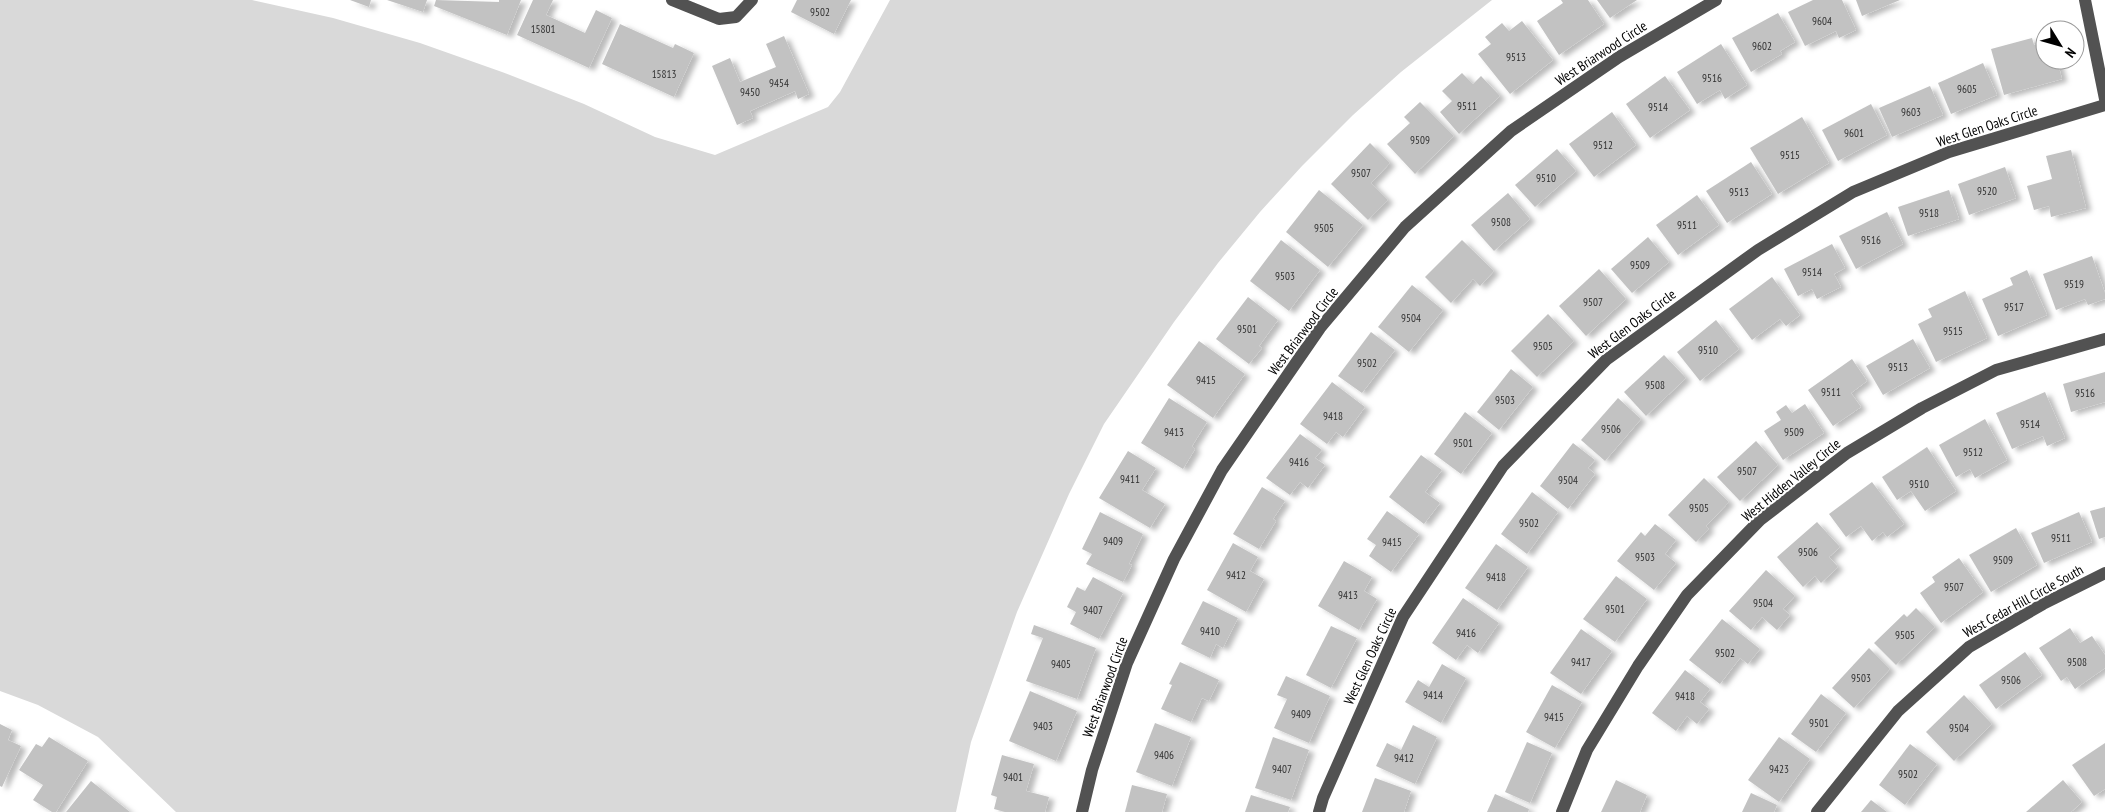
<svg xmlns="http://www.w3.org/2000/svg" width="2105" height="812" viewBox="0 0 2105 812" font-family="'PT Sans Narrow',sans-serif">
  <defs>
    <filter id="shadow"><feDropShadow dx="5.5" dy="3" stdDeviation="2.5" flood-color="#0004"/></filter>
  </defs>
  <rect width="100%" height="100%" fill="#fff"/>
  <path fill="#d9d9d9" d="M0,0H252L333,18L420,43L502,72L584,104L655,137L715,155L828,107L840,92L890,0H1492L1401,72L1353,115L1302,166L1260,212L1218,263L1174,322L1104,424L1069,494L1017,612L971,742L956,812H176L98,737L38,705L0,691Z"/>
  <g fill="#c2c2c2" filter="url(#shadow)">
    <path d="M350,0H371L369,7Z"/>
    <path d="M387,0H427L423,12Z"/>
    <path d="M436,0L499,2V0H521L507,35L434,6Z"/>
    <path d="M533,0H553L546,15L585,33L596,10L612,18L589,68L517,35Z"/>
    <path d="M797,0H851L834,34L791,12Z"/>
    <path d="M1561,0H1588L1604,24L1559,55L1537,21L1563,3Z"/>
    <path d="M1597,0H1637L1610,18Z"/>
    <path d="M1813,0H1842L1856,30L1839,38L1836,31L1805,46L1788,12Z"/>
    <path d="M1856,0H1900L1862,16Z"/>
    <path d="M1778,13L1795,42L1780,51L1782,54L1751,72L1732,38Z"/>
    <path d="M1522,21L1553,60L1510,94L1478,54L1491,44L1485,37L1502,23L1509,31Z"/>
    <path d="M620,24L673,48L675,44L694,53L674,97L602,64Z"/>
    <path d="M784,36L809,94L798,99L795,91L750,111L753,118L737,125L712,66L730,58L740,82L776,67L766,44Z"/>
    <path d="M2032,38L2034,45L2045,42V60H2057L2062,79L2004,95L1991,49Z"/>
    <path d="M1721,44L1747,85L1725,99L1720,90L1697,104L1677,72Z"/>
    <path d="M1983,63L1997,95L1951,114L1938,83Z"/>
    <path d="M1462,73L1473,84L1481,76L1500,96L1459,134L1440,112L1452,101L1442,91Z"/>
    <path d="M1665,76L1690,110L1650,138L1626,104Z"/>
    <path d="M1930,86L1943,115L1892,137L1879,108Z"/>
    <path d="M1420,102L1454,136L1415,174L1387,144L1410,123L1404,117Z"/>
    <path d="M1871,104L1887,135L1838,161L1822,130Z"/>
    <path d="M1612,112L1636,145L1594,177L1569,144Z"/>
    <path d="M1802,117L1829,163L1778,194L1750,148Z"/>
    <path d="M1370,143L1390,163L1371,183L1388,200L1368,220L1331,184Z"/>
    <path d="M1557,149L1576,171L1535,207L1515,185Z"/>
    <path d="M2071,150L2086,208L2051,217L2049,206L2034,210L2027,186L2052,179L2046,156Z"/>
    <path d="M1751,162L1772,194L1727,223L1706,191Z"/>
    <path d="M2005,167L2016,198L1969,215L1958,184Z"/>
    <path d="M1319,190L1363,225L1328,267L1286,232Z"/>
    <path d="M1949,190L1959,219L1908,236L1898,207Z"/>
    <path d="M1508,193L1530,219L1494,251L1471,225Z"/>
    <path d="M1697,195L1719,225L1678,255L1656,225Z"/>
    <path d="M1887,212L1903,244L1856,269L1839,236Z"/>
    <path d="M1648,237L1669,262L1632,293L1611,269Z"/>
    <path d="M1281,240L1320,270L1289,311L1250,281Z"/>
    <path d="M1462,240L1494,271L1480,286L1473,279L1451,303L1425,277Z"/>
    <path d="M1832,244L1845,268L1834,274L1841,287L1817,299L1812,289L1798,296L1784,269Z"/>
    <path d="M2092,256L2105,293V299L2088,305L2085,299L2056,310L2043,274Z"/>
    <path d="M1599,269L1626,299L1586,336L1559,306Z"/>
    <path d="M2027,270L2047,315L1998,336L1982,299L2013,285L2010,278Z"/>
    <path d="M1772,277L1800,315L1786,326L1780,319L1752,340L1729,309Z"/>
    <path d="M1412,285L1443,310L1409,352L1378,327Z"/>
    <path d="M1965,291L1987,338L1936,362L1918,324L1932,317L1928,309Z"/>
    <path d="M1248,297L1278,320L1259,346L1262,348L1249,364L1216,339Z"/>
    <path d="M1548,314L1574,341L1537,377L1511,351Z"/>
    <path d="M1716,320L1739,349L1700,381L1677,352Z"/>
    <path d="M1371,332L1395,350L1362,393L1338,376Z"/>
    <path d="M1913,339L1930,368L1883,395L1866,366Z"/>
    <path d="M1199,341L1245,374L1213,418L1167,385Z"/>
    <path d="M1664,355L1686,378L1646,416L1624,392Z"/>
    <path d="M1852,359L1867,381L1851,393L1861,407L1833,426L1808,390Z"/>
    <path d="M1511,369L1533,387L1499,430L1477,412Z"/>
    <path d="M2105,372V402L2071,412L2063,384Z"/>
    <path d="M1332,382L1365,407L1343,437L1336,432L1327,444L1300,424Z"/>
    <path d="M2045,392L2065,438L2047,446L2043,436L2012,449L1996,413Z"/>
    <path d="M1169,398L1207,422L1192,446L1195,449L1183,469L1141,443Z"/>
    <path d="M1618,398L1641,419L1605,461L1581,440Z"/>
    <path d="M1805,404L1824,433L1783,460L1764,431L1781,420L1776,412L1786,405L1792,413Z"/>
    <path d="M1465,412L1492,433L1461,474L1434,454Z"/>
    <path d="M1985,419L2007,460L1975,478L1970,469L1956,477L1939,445Z"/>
    <path d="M1300,434L1322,450L1315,458L1325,465L1308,488L1300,482L1290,495L1266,478Z"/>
    <path d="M1756,441L1778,465L1740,501L1717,477Z"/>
    <path d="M1573,443L1595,460L1588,468L1595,474L1568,509L1540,486Z"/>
    <path d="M1927,447L1956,491L1925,511L1911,491L1897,500L1882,477Z"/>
    <path d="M1128,451L1156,468L1142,490L1165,504L1150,528L1099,498Z"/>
    <path d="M1421,455L1442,470L1425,492L1440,503L1424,524L1389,497Z"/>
    <path d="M1704,478L1729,502L1706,526L1709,529L1696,542L1668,515Z"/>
    <path d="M1872,482L1904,524L1887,537L1883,532L1872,541L1861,526L1846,537L1829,514Z"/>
    <path d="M1262,487L1285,501L1273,519L1276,521L1259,549L1233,534Z"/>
    <path d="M1532,492L1558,512L1527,554L1501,534Z"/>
    <path d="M2105,507V537L2099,539L2090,511Z"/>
    <path d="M1387,511L1419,534L1391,572L1369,556L1376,545L1367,539Z"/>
    <path d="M1100,512L1143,534L1129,564L1132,565L1123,582L1086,564L1092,554L1082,549Z"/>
    <path d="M2079,512L2092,542L2044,563L2031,533Z"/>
    <path d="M1817,522L1840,547L1829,557L1838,567L1821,583L1815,576L1803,587L1777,557Z"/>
    <path d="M1655,524L1676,540L1665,554L1676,563L1654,590L1617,561L1641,532L1645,536Z"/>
    <path d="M2016,528L2037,565L1991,592L1969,555Z"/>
    <path d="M1233,543L1258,557L1250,571L1264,579L1246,612L1207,590Z"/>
    <path d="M1496,544L1528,567L1497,610L1465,588Z"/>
    <path d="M1959,558L1983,592L1941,623L1920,593L1935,582L1932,577Z"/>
    <path d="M1344,561L1372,577L1364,591L1377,599L1359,630L1318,606Z"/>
    <path d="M1766,570L1795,596L1783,609L1790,615L1777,630L1762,617L1751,630L1729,611Z"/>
    <path d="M1616,576L1647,599L1615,642L1583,619Z"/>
    <path d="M1093,577L1123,593L1099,639L1070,624L1076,612L1067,607L1077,587L1085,591Z"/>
    <path d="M1463,598L1499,623L1478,653L1467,645L1456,660L1432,643Z"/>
    <path d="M1203,601L1238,618L1223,648L1216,644L1210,658L1181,644Z"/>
    <path d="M1916,608L1935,627L1896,665L1874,643L1904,614L1907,617Z"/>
    <path d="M1722,619L1760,649L1748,664L1740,658L1720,684L1689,660Z"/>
    <path d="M1034,625L1096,648L1077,699L1026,681L1043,638L1031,634Z"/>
    <path d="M1331,626L1357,638L1331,688L1306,675Z"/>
    <path d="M2070,628L2080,643L2092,636L2105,655V668L2075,689L2067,677L2061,681L2039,648Z"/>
    <path d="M1581,629L1612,651L1581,694L1550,673Z"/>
    <path d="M1869,648L1890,669L1854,708L1832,688Z"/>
    <path d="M2025,652L2042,675L1996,709L1979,685Z"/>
    <path d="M1180,662L1219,680L1209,701L1202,698L1191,722L1161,709L1172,685L1169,684Z"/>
    <path d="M1442,664L1466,678L1441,723L1405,702L1418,680L1429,687Z"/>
    <path d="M1685,670L1710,689L1700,702L1709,709L1697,724L1687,716L1676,731L1652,713Z"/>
    <path d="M1286,676L1330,696L1309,743L1274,728L1287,699L1277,695Z"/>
    <path d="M1552,685L1582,702L1555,748L1526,732Z"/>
    <path d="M1030,691L1077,711L1056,761L1009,741Z"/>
    <path d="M1821,694L1846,713L1816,752L1791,734Z"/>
    <path d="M1964,695L1992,724L1954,761L1926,732Z"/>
    <path d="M1155,723L1191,737L1172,786L1136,772Z"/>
    <path d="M0,724L12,730L8,740L21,746L2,787L0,786Z"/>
    <path d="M1413,725L1437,737L1415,784L1376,766L1387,743L1401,750Z"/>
    <path d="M49,737L88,761L56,812H52L33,800L43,785L19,770L36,744L42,747Z"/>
    <path d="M1273,737L1309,750L1291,800L1255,788Z"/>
    <path d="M1779,737L1810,759L1779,802L1748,780Z"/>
    <path d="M1527,742L1552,753L1530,803L1505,792Z"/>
    <path d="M2105,743V789L2094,796L2072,765Z"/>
    <path d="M1910,744L1937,764L1905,805L1879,785Z"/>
    <path d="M1002,755L1034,764L1026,791L1049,797L1045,812H1005L994,809L997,797L991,795Z"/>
    <path d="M1375,778L1411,791L1404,812H1362Z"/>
    <path d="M1616,780L1647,795L1640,812H1601Z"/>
    <path d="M2063,780L2082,802L2071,812H2026Z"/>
    <path d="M91,781L130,812H66Z"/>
    <path d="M1132,785L1167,794L1162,812H1125Z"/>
    <path d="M1751,793L1777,805L1774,812H1742Z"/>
    <path d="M1495,794L1529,809L1528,812H1487Z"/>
    <path d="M1251,795L1290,807L1288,812H1245Z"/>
    <path d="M1871,800L1887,812H1861Z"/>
  </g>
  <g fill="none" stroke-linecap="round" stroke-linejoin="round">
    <g stroke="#525252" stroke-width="12">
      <path d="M672,0L719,19L736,17L752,0"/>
      <path d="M2085,0L2105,99"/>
      <path d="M1082,812L1092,770L1127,663L1174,559L1222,470L1320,328L1405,227L1511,131L1619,57L1716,0"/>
      <path d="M1319,812L1323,798L1403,617L1503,466L1606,360L1758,250L1853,192L1949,152L2105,105"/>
      <path d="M1562,812L1587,750L1638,666L1687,595L1760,520L1847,453L1922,408L1996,370L2105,339"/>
      <path d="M1817,812L1898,711L1969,647L2043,604L2105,573"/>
    </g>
  </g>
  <g text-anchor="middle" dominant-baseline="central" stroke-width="4" stroke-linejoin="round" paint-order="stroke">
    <g font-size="11" fill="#303030">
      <text x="820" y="12">9502</text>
      <text x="1822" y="21">9604</text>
      <text x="543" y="29">15801</text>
      <text x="1762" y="46">9602</text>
      <text x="1516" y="57">9513</text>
      <text x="664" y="74">15813</text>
      <text x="1712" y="78">9516</text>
      <text x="779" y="83">9454</text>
      <text x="1967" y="89">9605</text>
      <text x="750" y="92">9450</text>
      <text x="1467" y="106">9511</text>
      <text x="1658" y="107">9514</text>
      <text x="1911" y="112">9603</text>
      <text x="1854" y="133">9601</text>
      <text x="1420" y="140">9509</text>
      <text x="1603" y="145">9512</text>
      <text x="1790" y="155">9515</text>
      <text x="1361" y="173">9507</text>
      <text x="1546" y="178">9510</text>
      <text x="1987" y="191">9520</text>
      <text x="1739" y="192">9513</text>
      <text x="1929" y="213">9518</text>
      <text x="1501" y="222">9508</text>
      <text x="1687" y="225">9511</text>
      <text x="1324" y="228">9505</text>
      <text x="1871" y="240">9516</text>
      <text x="1640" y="265">9509</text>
      <text x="1812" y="272">9514</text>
      <text x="1285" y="276">9503</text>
      <text x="2074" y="284">9519</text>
      <text x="1593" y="302">9507</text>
      <text x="2014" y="307">9517</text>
      <text x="1411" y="318">9504</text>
      <text x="1247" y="329">9501</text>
      <text x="1953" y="331">9515</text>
      <text x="1543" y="346">9505</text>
      <text x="1708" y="350">9510</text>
      <text x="1367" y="363">9502</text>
      <text x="1898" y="367">9513</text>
      <text x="1206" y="380">9415</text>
      <text x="1655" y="385">9508</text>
      <text x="1831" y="392">9511</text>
      <text x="2085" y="393">9516</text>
      <text x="1505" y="400">9503</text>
      <text x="1333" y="416">9418</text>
      <text x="2030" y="424">9514</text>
      <text x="1611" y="429">9506</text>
      <text x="1174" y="432">9413</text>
      <text x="1794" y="432">9509</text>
      <text x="1463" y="443">9501</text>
      <text x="1973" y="452">9512</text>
      <text x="1299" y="462">9416</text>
      <text x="1747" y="471">9507</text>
      <text x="1130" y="479">9411</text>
      <text x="1568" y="480">9504</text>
      <text x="1919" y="484">9510</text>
      <text x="1699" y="508">9505</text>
      <text x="1529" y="523">9502</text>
      <text x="2061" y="538">9511</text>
      <text x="1113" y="541">9409</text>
      <text x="1392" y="542">9415</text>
      <text x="1808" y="552">9506</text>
      <text x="1645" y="557">9503</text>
      <text x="2003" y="560">9509</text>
      <text x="1236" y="575">9412</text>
      <text x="1496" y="577">9418</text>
      <text x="1954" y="587">9507</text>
      <text x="1348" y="595">9413</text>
      <text x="1763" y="603">9504</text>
      <text x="1615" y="609">9501</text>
      <text x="1093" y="610">9407</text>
      <text x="1210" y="631">9410</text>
      <text x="1466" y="633">9416</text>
      <text x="1905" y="635">9505</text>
      <text x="1725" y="653">9502</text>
      <text x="1581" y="662">9417</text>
      <text x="2077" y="662">9508</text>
      <text x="1061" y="664">9405</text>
      <text x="1861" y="678">9503</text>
      <text x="2011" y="680">9506</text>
      <text x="1433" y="695">9414</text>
      <text x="1685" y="696">9418</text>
      <text x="1301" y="714">9409</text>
      <text x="1554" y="717">9415</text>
      <text x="1819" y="723">9501</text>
      <text x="1043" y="726">9403</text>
      <text x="1959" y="728">9504</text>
      <text x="1164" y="755">9406</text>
      <text x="1404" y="758">9412</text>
      <text x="1282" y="769">9407</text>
      <text x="1779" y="769">9423</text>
      <text x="1908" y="774">9502</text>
      <text x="1013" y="777">9401</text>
    </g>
    <g font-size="14" fill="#000" stroke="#fff">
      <text transform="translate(1601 53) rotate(-33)">West Briarwood Circle</text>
      <text transform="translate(1987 126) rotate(-18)">West Glen Oaks Circle</text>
      <text transform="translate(1632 324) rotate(-37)">West Glen Oaks Circle</text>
      <text transform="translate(1303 331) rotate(-53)">West Briarwood Circle</text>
      <text transform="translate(1791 480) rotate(-39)">West Hidden Valley Circle</text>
      <text transform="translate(2023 601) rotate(-29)">West Cedar Hill Circle South</text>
      <text transform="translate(1370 656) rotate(-65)">West Glen Oaks Circle</text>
      <text transform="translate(1105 687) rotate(-70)">West Briarwood Circle</text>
    </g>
  </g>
  <g transform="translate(2060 45) rotate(127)"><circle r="24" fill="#ffffff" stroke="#999999"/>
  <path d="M0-4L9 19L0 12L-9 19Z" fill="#000000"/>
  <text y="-8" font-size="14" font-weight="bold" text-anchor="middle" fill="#000000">N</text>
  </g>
</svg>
